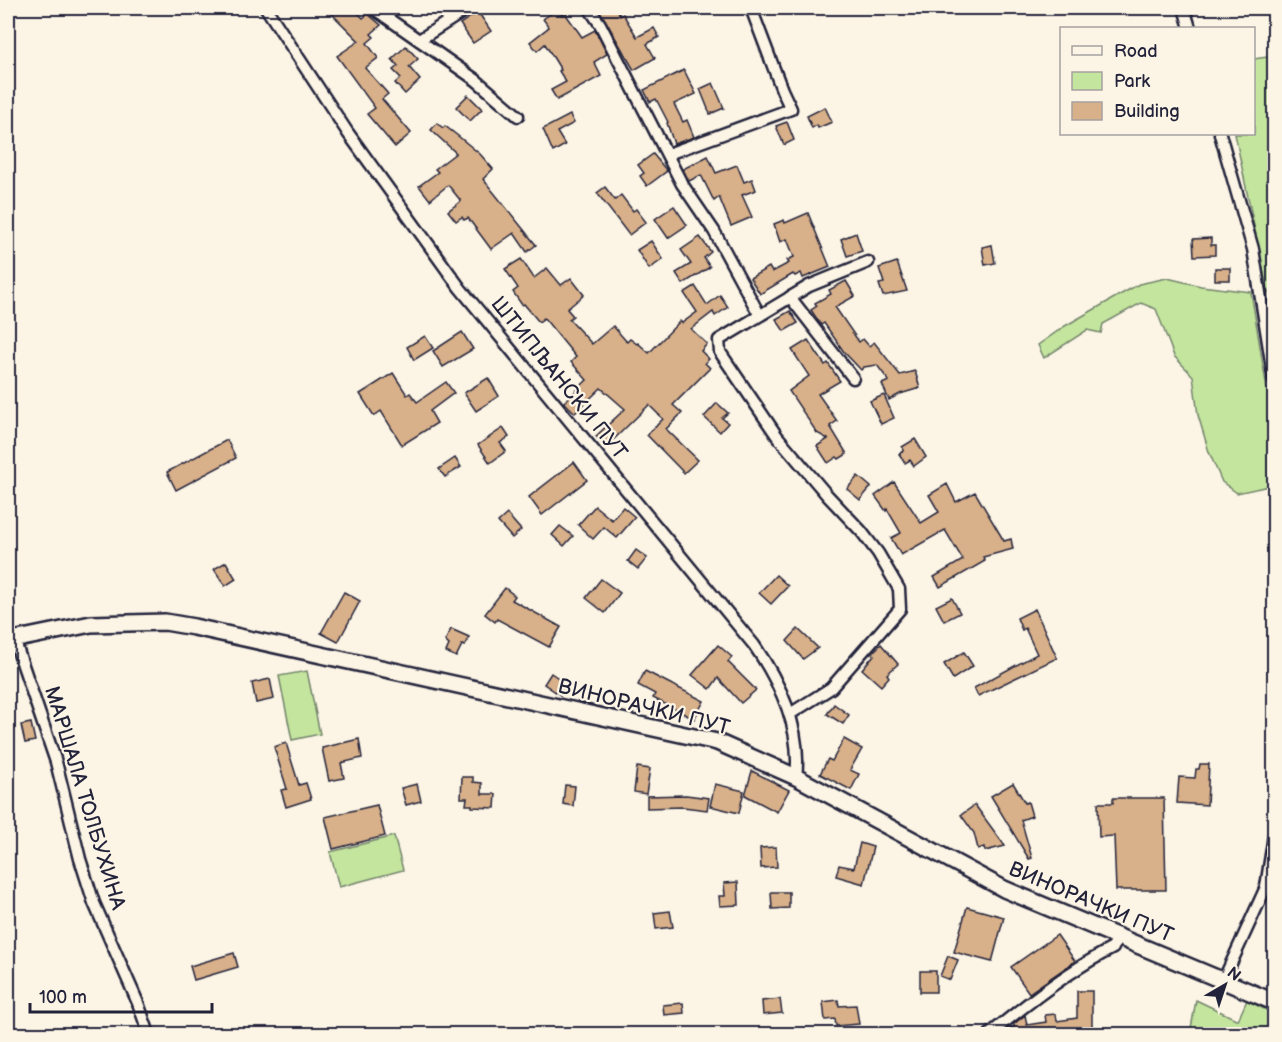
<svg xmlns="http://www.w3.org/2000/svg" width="1282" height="1042" viewBox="0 0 1282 1042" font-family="'Balsamiq Sans',sans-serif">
  <rect width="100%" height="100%" fill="#fcf5e5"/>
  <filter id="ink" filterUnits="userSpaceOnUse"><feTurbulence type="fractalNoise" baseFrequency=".0167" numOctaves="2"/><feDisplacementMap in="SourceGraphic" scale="12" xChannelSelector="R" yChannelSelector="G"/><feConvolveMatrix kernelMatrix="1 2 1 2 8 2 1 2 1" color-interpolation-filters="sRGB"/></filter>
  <g filter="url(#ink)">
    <g fill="#c4e59e" stroke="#73846c" stroke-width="1.5">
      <path d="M1274,56V306L1266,284L1235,134H1254V59Z"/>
      <path d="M1167,278L1201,286L1251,292L1274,432V485L1237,493L1222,482L1209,452L1198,415L1193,376L1174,356L1156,309L1141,303L1103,324L1101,333L1087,330L1044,358L1038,345L1065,326L1139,284Z"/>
      <path d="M307,671L320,734L292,740L279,676Z"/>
      <path d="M394,836L403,870L339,887L330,852Z"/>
      <path d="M1196,1000L1238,1020L1247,1000L1274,1014V1034H1190Z"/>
    </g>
    <g fill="#d8b089" stroke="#22223b" stroke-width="1.5">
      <path d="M326,8H353L363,18L368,14L381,25L371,34L374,37L367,43L378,58L365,68L388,94L382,99L411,133L395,147L367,114L375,108L337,56L359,41Z"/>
      <path d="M598,8H617L620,16L623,14L637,37L654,28L659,37L647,44L655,58L634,70Z"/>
      <path d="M558,9L562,15L565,13L582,37L595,30L607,54L594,62L601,76L557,100L551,90L566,82L559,71L561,70L545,44L537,51L530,42L549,27L543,19Z"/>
      <path d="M478,12L491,31L473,43L460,24Z"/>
      <path d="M406,46L418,59L409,67L420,80L405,94L395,83L401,78L393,70L398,66L392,59Z"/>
      <path d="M684,70L696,94L674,104L683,122L687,120L694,137L674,144L667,123L668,122L656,99L650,102L644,90Z"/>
      <path d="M713,83L724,108L710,114L700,89Z"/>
      <path d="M468,95L482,109L470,121L456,107Z"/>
      <path d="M825,107L832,122L818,128L817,125L812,128L807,116Z"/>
      <path d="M570,115L574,123L557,132L565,145L553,152L543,129Z"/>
      <path d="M787,122L794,140L784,145L776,126Z"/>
      <path d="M437,123L443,128L445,126L458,136L480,154L493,169L483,179L536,245L527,252L514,233L491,249L468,218L464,220L462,217L456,221L448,211L461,201L448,185L430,200L419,186L438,172L435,169L456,153L431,130Z"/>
      <path d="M653,154L667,171L647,186L640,176L644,173L638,165Z"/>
      <path d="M708,156L716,173L737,165L744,182L752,179L756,190L742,195L752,217L731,226L719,197L714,201L701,175L689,181L683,169Z"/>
      <path d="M605,187L615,200L621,195L633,211L636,209L646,222L629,235L597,193Z"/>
      <path d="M674,206L687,225L668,238L655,219Z"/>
      <path d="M808,213L830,267L803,278L801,273L795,276L793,274L760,294L750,278L769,267L772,272L789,263L787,260L794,257L787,239L780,242L774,224L784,220L785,223Z"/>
      <path d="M856,233L862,251L847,256L841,239Z"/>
      <path d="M700,237L711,252L704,258L710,267L683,284L676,273L691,264L681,250Z"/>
      <path d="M1211,238V245H1215V255L1194,256L1193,239Z"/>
      <path d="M651,241L663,259L649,269L637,250Z"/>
      <path d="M992,245L995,263L985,265L982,247Z"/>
      <path d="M521,259L534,278L547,268L561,285L571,278L584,295L567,309L573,316L569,319L592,344L613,326L627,342L630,339L637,344L638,343L649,353L680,321L682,323L697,312L684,293L695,286L707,305L720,295L728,307L715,316L713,312L691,329L707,344L701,351L709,359L705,363L710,368L673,405L682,413L666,429L698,460L684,473L647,435L663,419L649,405L606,447L596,436L625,409L601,388L575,413L564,402L587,380L571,362L576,357L544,318L539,322L524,304L522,305L513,292L518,288L505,269Z"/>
      <path d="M897,262L907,291L883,296L879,284L884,283L879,268Z"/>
      <rect x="1215" y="268" width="15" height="12"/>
      <path d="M846,281L855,296L835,307L859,342L863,339L869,346L874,342L900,375L915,371L920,388L900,394L889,400L882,384L889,381L877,365L864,367L861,370L844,352L824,323L821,325L811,310L817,306L815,303L831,294L829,290Z"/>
      <path d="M790,311L798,323L784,331L776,319Z"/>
      <path d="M462,332L473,349L443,367L433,351Z"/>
      <path d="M425,336L433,348L414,360L407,347Z"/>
      <path d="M808,340L825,365L828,363L840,381L818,394L837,421L830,426L847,454L839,459L837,457L828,463L817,446L828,439L817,433L789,391L809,376L792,350Z"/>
      <path d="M393,373L407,395L410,393L417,402L446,382L454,393L430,411L437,423L402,445L381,411L374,416L360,394Z"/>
      <path d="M488,378L499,396L476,411L464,393Z"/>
      <path d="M884,395L894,418L881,424L870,401Z"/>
      <path d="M717,403L728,413L722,418L728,423L720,432L704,417Z"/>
      <path d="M503,428L509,437L500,443L506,451L490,463L478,445Z"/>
      <path d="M915,439L926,457L914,466L910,460L905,463L899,454L904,450L902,447Z"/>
      <path d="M227,440L236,458L176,490L167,472Z"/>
      <path d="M455,458L461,467L445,477L439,469Z"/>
      <path d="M574,462L587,480L542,515L529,497Z"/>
      <path d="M858,476L871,487L860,500L847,489Z"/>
      <path d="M894,482L921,523L939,512L929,495L947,484L956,502L975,492L1004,541L1011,539L1013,549L983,557L985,561L940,587L934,577L963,560L945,530L901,555L891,538L901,533L887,509L886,511L875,496Z"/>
      <path d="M595,506L612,520L623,507L635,517L617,538L604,527L593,539L578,525Z"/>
      <path d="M507,514L521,530L512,538L498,522Z"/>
      <path d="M560,526L573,536L564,546L552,535Z"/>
      <path d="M636,550L647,558L638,569L628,561Z"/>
      <path d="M226,562L236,579L225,586L214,569Z"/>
      <path d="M776,575L788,586L771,604L759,593Z"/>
      <path d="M601,579L620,593L605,613L586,598Z"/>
      <path d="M505,588L515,596L512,600L561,627L549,647L497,619L495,622L485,614Z"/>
      <path d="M344,592L360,601L338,642L321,633Z"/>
      <path d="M952,598L960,613L944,621L936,606Z"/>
      <path d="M1035,609L1057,658L978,696L974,688L1037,654L1025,628L1022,630L1017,618Z"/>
      <path d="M451,629L469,637L465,646L462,645L456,657L446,652L449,645L445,641Z"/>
      <path d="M798,629L818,648L803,659L787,641Z"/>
      <path d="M881,644L898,664L887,674L889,677L881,686L862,669L874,655L872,653Z"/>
      <path d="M718,645L732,657L728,662L756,690L741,703L718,678L710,689L692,675Z"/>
      <path d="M964,652L973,666L953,679L944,664Z"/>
      <path d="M645,671L704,701L694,719L653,698L655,694L638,685Z"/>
      <path d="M551,673L567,684L560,695L544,684Z"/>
      <path d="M270,679L274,699L256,703L252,683Z"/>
      <path d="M834,704L849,715L843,724L827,714Z"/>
      <path d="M31,723L35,741L25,743L21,725Z"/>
      <path d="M359,739L362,758L341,763L344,778L329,781L322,748Z"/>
      <path d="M844,739L862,749L850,770L859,774L851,790L820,774L828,759L832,761Z"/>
      <path d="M286,743L299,785L306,783L311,799L286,807L281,790L287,789L274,747Z"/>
      <path d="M1200,764H1209L1207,805L1177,803L1179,777L1195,778L1196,769H1199Z"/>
      <path d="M637,767L650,769L646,794L634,792Z"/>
      <path d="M752,771L789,790L777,812L745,795Z"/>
      <path d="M462,777H473V782L482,783V794H496L495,808L472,807V805H466L467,798H461Z"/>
      <path d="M1013,783L1025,803L1028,802L1032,816L1021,820L1032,858L1029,859L991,796Z"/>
      <path d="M417,784L421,801L406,805L401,788Z"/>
      <path d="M715,784L744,791L739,813L710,806Z"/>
      <path d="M565,785L575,786L573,806L563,804Z"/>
      <path d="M686,795L709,798L707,810L683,807L647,808V796Z"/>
      <path d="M1113,798H1164L1166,890H1116L1114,836L1099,837L1098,803H1113Z"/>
      <path d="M377,805L385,836L333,849L325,817Z"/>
      <path d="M975,805L1005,846L985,851L984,847L978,849L974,833L961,815Z"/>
      <path d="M860,843L873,847L864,884L836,876L839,865L854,868Z"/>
      <path d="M776,847L777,867L761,868L760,848Z"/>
      <path d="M738,882L739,905L720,906L719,896H725L724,883Z"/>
      <path d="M771,892H789V908L772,909Z"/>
      <path d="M967,907L1004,917L992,962L954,952Z"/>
      <path d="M670,911L673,927L656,929L654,913Z"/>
      <path d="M1057,935L1075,961L1029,993L1011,967Z"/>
      <path d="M234,953L238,967L194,980L190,966Z"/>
      <path d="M948,956L958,960L950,980L940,976Z"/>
      <rect x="920" y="971" width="16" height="21"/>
      <path d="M1077,991H1092V1035H1002L1010,1028L1014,1027V1024L1025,1015L1027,1025L1046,1022L1045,1015L1056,1014L1057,1021L1077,1018Z"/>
      <path d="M780,999L782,1013L763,1015L762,1001Z"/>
      <path d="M838,1000L839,1006L856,1005L859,1024L836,1026L835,1019L825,1020L823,1002Z"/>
      <path d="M683,1003L684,1013L664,1015L663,1005Z"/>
    </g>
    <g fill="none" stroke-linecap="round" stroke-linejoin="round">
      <defs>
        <g id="street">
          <path d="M266,8L348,133L460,288L754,645C781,684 802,730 796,777"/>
          <path d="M373,8L476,80L518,116"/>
          <path d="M589,8L600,24L682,184L714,231L759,314"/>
          <path d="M1184,8L1190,28"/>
          <path d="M419,40L469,8"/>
          <path d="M1220,134L1253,249L1274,380"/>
          <path d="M668,154L791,109L782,90L751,8"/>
          <path d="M790,297L853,378"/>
          <path d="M14,639L56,762L80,859L94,903L138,1003L149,1034"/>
          <path d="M790,714L831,688L900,609L899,589L878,553L861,531L827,495L777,436L724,358L720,352L719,340L809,286L868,262"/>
          <path d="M1223,981L1266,887L1274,835"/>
          <path d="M990,1034C1025,1005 1073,968 1113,948L1117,937"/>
        </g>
        <path id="secondary" d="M8,641L91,624L165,622L194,627L717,742L796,777L1004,889L1274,1002"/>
      </defs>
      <use href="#street" stroke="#22223b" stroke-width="15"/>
      <use href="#secondary" stroke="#22223b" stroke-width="20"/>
      <use href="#street" stroke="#fcf5e5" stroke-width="10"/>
      <use href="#secondary" stroke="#fcf5e5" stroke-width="15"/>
    </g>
  </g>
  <g text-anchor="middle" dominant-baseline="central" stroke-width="4.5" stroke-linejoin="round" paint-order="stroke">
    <g font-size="21" fill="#22223b" stroke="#fcf5e5">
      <text transform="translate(559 378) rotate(51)">ШТИПЉАНСКИ ПУТ</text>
      <text transform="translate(644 707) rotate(14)">ВИНОРАЧКИ ПУТ</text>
      <text transform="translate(85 798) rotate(73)">МАРШАЛА ТОЛБУХИНА</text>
      <text transform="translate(1091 902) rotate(23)">ВИНОРАЧКИ ПУТ</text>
    </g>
  </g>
  <rect width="1282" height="1042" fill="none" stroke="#fcf5e5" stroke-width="30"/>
  <rect x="15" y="15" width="1252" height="1012" fill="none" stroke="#22223b" stroke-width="2" filter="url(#ink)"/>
  <rect x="1060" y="27" width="195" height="108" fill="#fcf5e5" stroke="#a5a1a1" stroke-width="1.5"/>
  <rect x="1072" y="46" width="30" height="9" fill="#fcf5e5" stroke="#a5a1a1" stroke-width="1.5"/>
  <text x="1114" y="57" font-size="18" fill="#22223b">Road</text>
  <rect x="1072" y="72" width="30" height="18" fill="#c4e59e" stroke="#a5a1a1" stroke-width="1.5"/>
  <text x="1114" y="87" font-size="18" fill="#22223b">Park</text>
  <rect x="1072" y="102" width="30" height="18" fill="#d8b089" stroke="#a5a1a1" stroke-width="1.5"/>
  <text x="1114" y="117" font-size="18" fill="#22223b">Building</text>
  <g transform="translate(1225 985) rotate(39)" stroke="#fcf5e5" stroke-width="4.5" paint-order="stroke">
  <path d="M0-4.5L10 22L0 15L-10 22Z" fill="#22223b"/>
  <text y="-9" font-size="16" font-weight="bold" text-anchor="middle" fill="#22223b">N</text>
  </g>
  <path d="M30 1003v9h182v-9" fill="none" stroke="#22223b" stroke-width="3"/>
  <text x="39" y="1003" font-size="18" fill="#22223b" stroke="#fcf5e5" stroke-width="4.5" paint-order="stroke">100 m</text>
</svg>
